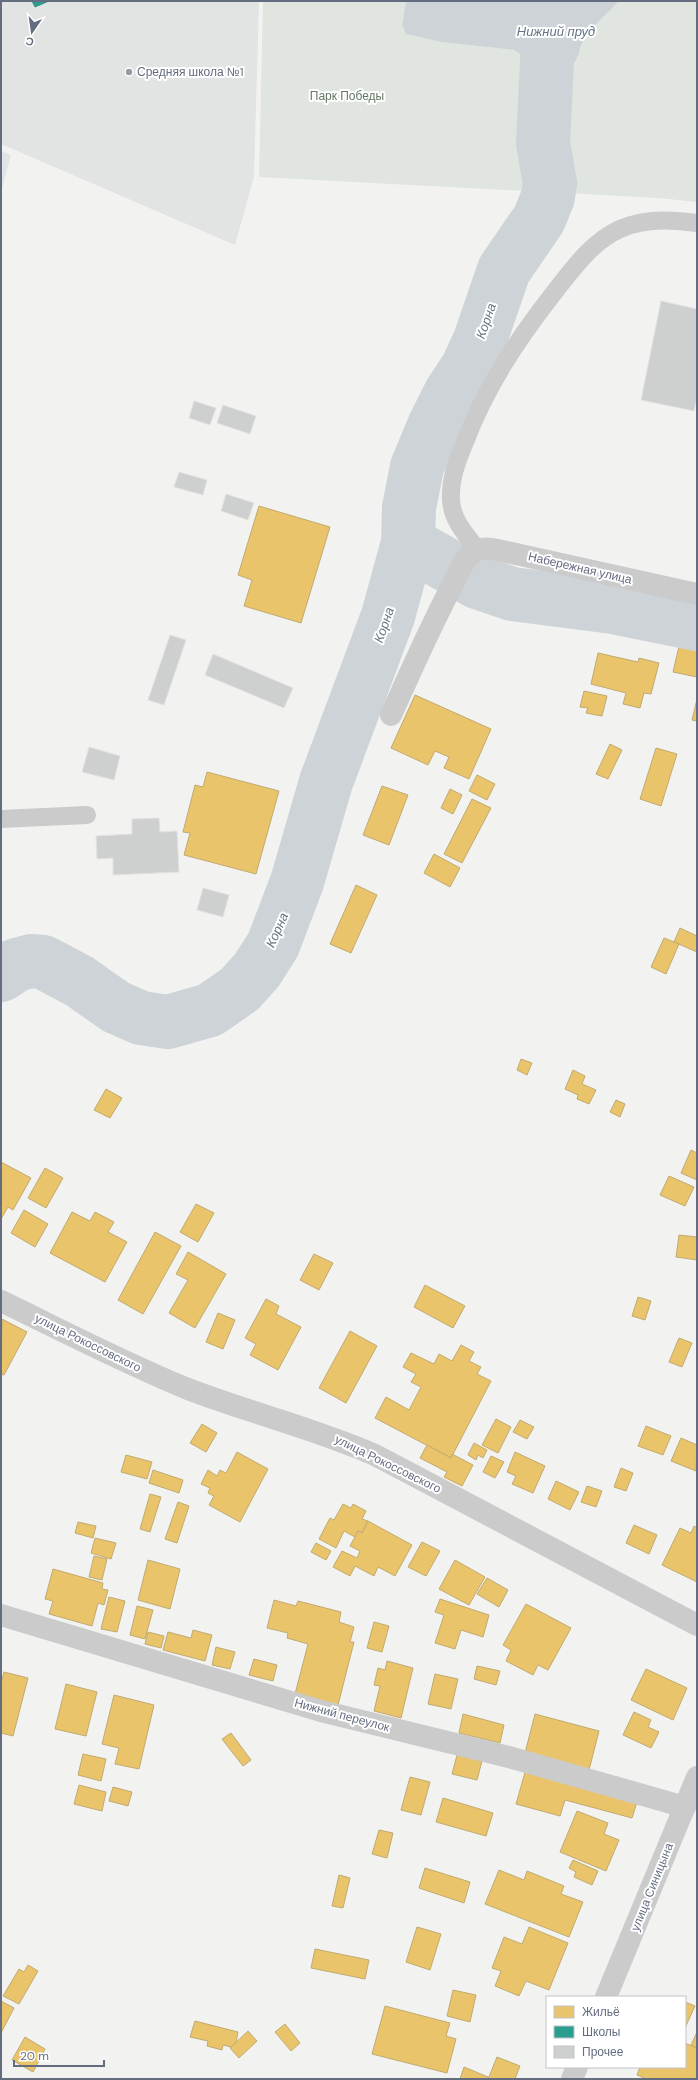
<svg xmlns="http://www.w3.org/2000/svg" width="698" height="2080" viewBox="0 0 698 2080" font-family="'DM Sans',sans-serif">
  <rect width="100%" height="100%" fill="#f2f3f1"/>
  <g fill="#e2e3e3">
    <path d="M1,1H259L254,177L235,245L1,144Z"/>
    <path d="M1,151L11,155L1,192Z"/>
  </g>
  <path fill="#e0e5df" d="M263,1H406L402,25L406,34L441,42L515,50L525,57L581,50C582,35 608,13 619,1H697V202L658,198L259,177Z"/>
  <path fill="#ced3d7" d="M406,1H619C610,11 586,32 582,44C579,51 579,54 575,62L525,57L514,50L441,42L406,34L402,25Z"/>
  <g fill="#e9c46a" stroke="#c1aa71">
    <path d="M259,506L330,527L301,623L244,606L252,580L238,575Z"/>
    <path d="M680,642L697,646V677L673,672Z"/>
    <path d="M598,653L638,662L639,658L659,663L651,694L644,693L640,708L623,704L626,693L591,684Z"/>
    <path d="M584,691L607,696L602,716L586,713L588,708L580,707Z"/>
    <path d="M415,695L491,729L469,779L444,768L449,757L435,751L428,765L391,748Z"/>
    <path d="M697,699V721L692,720Z"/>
    <path d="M610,744L622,750L608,779L596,774Z"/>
    <path d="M656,748L677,754L661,806L640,799Z"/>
    <path d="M207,772L279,791L256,874L184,855L190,833L183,832L195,785L203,787Z"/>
    <path d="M477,775L495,784L487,800L469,791Z"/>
    <path d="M382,786L408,795L389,845L363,835Z"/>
    <path d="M450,789L462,795L453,814L441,808Z"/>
    <path d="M472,799L491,808L462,863L444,854Z"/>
    <path d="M434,854L460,868L450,887L424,873Z"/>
    <path d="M356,885L377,895L351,953L330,944Z"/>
    <path d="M680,928L697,936V952L674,942Z"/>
    <path d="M664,938L679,944L666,974L651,967Z"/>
    <path d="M521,1059L532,1063L527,1075L517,1070Z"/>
    <path d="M573,1070L585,1076L582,1084L596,1090L589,1104L577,1099L578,1095L565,1089Z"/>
    <path d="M106,1089L122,1098L110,1118L94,1110Z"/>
    <path d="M616,1100L625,1104L620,1117L610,1112Z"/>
    <path d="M691,1150L697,1153V1180L681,1173Z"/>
    <path d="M1,1162L31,1178L13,1210L8,1207L1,1219Z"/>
    <path d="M45,1168L63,1178L46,1208L28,1198Z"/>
    <path d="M669,1176L694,1187L685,1206L660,1195Z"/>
    <path d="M196,1204L214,1213L198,1242L180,1232Z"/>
    <path d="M24,1210L48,1224L35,1247L11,1233Z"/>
    <path d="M72,1212L90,1221L95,1212L114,1222L108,1232L127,1242L105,1282L50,1253Z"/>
    <path d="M155,1232L181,1246L143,1314L118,1300Z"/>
    <path d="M679,1235L697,1237V1260L676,1257Z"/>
    <path d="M188,1252L226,1274L195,1328L169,1313L188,1280L176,1274Z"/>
    <path d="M314,1254L333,1263L319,1290L300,1280Z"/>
    <path d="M425,1285L465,1306L453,1328L414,1307Z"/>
    <path d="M638,1297L651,1301L645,1320L632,1316Z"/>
    <path d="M266,1299L279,1306L276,1314L301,1327L278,1370L250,1355L256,1344L245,1338Z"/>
    <path d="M218,1313L235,1320L223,1349L206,1342Z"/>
    <path d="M2,1319L27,1332L4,1375L1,1374Z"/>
    <path d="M350,1331L377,1346L346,1403L319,1388Z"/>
    <path d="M679,1338L692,1343L682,1367L669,1362Z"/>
    <path d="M461,1345L474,1352L469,1361L481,1367L477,1374L491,1381L451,1458L375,1418L386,1397L409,1410L421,1387L411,1382L416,1374L403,1367L411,1353L434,1364L439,1354L452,1361Z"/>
    <path d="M496,1419L511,1427L498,1453L482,1445Z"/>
    <path d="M520,1420L534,1427L527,1439L513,1432Z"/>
    <path d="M202,1424L217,1433L206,1452L190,1443Z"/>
    <path d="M646,1426L671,1436L663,1455L638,1446Z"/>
    <path d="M681,1438L697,1445L696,1471L671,1461Z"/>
    <path d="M474,1443L487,1450L483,1458L478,1455L476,1460L468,1455Z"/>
    <path d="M427,1445L451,1458L452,1454L473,1465L462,1486L444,1477L447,1472L420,1458Z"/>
    <path d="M237,1452L268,1469L240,1522L209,1505L214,1496L208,1493L210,1488L201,1484L208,1470L217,1476L220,1470L226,1473Z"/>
    <path d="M515,1452L545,1466L533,1493L512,1484L516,1476L507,1472Z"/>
    <path d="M126,1455L152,1462L147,1479L121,1472Z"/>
    <path d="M491,1456L504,1462L495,1478L483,1472Z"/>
    <path d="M621,1468L633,1473L626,1491L614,1487Z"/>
    <path d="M153,1470L183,1480L179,1493L149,1483Z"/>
    <path d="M556,1481L579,1492L570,1510L548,1499Z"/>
    <path d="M587,1486L602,1491L596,1507L581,1502Z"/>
    <path d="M150,1494L161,1497L150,1532L140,1529Z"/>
    <path d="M178,1502L189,1506L177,1543L165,1539Z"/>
    <path d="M343,1504L351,1508L353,1504L366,1511L362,1519L368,1521L362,1533L358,1531L355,1537L344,1531L336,1548L319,1539L330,1518L334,1520Z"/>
    <path d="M368,1521L412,1545L395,1576L378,1567L374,1576L355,1566L350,1576L333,1567L342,1551L357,1558L360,1551L350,1546L358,1531L362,1533Z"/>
    <path d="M78,1522L96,1526L93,1538L75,1533Z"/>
    <path d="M634,1525L657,1535L649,1554L626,1543Z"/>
    <path d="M694,1526L697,1528V1582L662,1565L680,1528L691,1533Z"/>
    <path d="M95,1538L116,1543L111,1559L91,1553Z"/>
    <path d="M422,1542L440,1551L426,1576L408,1567Z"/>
    <path d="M316,1543L331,1551L326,1560L311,1552Z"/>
    <path d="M94,1556L107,1559L102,1580L89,1577Z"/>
    <path d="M148,1560L180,1569L170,1609L138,1600Z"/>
    <path d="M455,1560L485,1577L469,1605L439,1589Z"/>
    <path d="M53,1569L103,1583L102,1589L108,1590L104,1605L98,1603L92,1626L49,1614L53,1601L45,1599Z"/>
    <path d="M487,1578L508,1590L499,1607L477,1594Z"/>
    <path d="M109,1597L125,1601L117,1632L101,1629Z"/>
    <path d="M440,1599L489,1615L483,1637L461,1630L455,1649L435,1643L444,1615L435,1612Z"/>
    <path d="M274,1600L296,1606L298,1601L341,1612L339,1622L354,1627L350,1642H354L338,1705L295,1694L308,1644L287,1638L288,1633L267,1628Z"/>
    <path d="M526,1604L571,1628L548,1670L538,1665L533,1675L506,1661L511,1650L503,1645Z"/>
    <path d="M137,1606L153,1610L145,1639L130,1635Z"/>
    <path d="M374,1622L389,1626L382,1652L367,1648Z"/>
    <path d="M193,1630L212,1635L205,1661L163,1650L168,1632L191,1638Z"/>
    <path d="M148,1632L164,1636L161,1648L145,1644Z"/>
    <path d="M216,1647L235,1652L230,1669L212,1665Z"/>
    <path d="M254,1659L277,1665L273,1681L249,1675Z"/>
    <path d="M387,1661L413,1668L401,1718L374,1711L380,1686L374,1685L378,1668L385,1670Z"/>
    <path d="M477,1666L500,1671L496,1685L474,1679Z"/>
    <path d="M646,1669L687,1688L673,1720L631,1700Z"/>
    <path d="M4,1672L28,1678L13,1736L1,1733V1683Z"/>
    <path d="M435,1674L458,1679L451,1709L428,1704Z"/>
    <path d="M66,1684L97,1692L86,1736L55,1729Z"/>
    <path d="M114,1695L154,1705L139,1769L115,1764L119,1748L102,1744Z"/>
    <path d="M634,1712L651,1720L648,1727L659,1732L651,1748L623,1735Z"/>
    <path d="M463,1714L504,1725L500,1743L459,1733Z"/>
    <path d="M535,1714L599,1731L589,1770L525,1753Z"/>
    <path d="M231,1733L251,1760L243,1766L222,1739Z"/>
    <path d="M83,1754L106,1759L101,1781L78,1775Z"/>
    <path d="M457,1755L482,1761L477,1780L452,1774Z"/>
    <path d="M526,1769L638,1799L632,1818L565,1800L560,1816L516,1804Z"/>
    <path d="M410,1777L430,1782L421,1815L401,1810Z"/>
    <path d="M79,1785L106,1792L102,1811L74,1804Z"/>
    <path d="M113,1787L132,1792L128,1806L109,1801Z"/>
    <path d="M443,1798L493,1813L486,1836L436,1822Z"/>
    <path d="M577,1811L608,1823L604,1834L619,1840L606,1871L560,1852Z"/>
    <path d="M379,1830L393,1833L387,1858L372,1854Z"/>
    <path d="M573,1860L598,1871L592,1885L574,1877L576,1872L569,1868Z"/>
    <path d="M425,1868L470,1882L464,1903L419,1888Z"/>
    <path d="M499,1870L524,1880L527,1871L564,1886L561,1894L583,1902L569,1937L485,1904Z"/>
    <path d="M339,1875L350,1878L343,1908L332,1906Z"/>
    <path d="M417,1927L441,1934L430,1970L406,1962Z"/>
    <path d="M529,1927L568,1943L549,1990L526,1981L519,1996L495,1986L501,1971L492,1968L504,1937L522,1944Z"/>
    <path d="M315,1949L369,1960L365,1979L311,1968Z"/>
    <path d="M28,1965L38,1971L19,2004L3,1996L19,1969L24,1972Z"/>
    <path d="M453,1990L476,1995L470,2022L447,2016Z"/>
    <path d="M1,2001L14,2008L1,2033Z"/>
    <path d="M685,2002L695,2006L685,2028Z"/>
    <path d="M385,2006L450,2023L446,2036L456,2039L447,2073L372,2054Z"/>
    <path d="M195,2021L238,2032L236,2043L231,2047L223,2045L222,2050L207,2046L208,2041L190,2037Z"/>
    <path d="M285,2024L300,2043L291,2051L275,2032Z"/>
    <path d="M248,2031L257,2041L239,2058L230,2048Z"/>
    <path d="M697,2032V2048L691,2045Z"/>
    <path d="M25,2037L45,2049L33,2072L12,2060Z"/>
    <path d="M685,2043L697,2048V2079H647L637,2075L640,2067H685Z"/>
    <path d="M497,2057L520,2066L515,2079H488Z"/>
    <path d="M464,2067L488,2077V2079H460Z"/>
  </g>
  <path fill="#2a9d8f" stroke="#3b8e8a" d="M32,1H49L35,7Z"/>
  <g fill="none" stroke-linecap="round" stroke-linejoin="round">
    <g stroke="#ced3d7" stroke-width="54">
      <path d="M408,543L477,582L512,594L613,607L697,624"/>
      <path d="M1,975L16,965L31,961L43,962L79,981L116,1007L141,1018L168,1022L210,1010L240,989L257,970L273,945L297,882L326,782L388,616L408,543L409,508L417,467L434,426L450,394L467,368L480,340L504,270L539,219L548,197L550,183L543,143L550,1"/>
    </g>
  </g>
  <g fill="#cecfcf" stroke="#e2e2e1">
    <path d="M661,301L697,309V398L694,411L641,400Z"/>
    <path d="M194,401L216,408L210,425L189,418Z"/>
    <path d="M223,405L256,416L250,434L217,423Z"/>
    <path d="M179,472L207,480L203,495L174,487Z"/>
    <path d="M226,494L254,503L248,520L221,511Z"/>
    <path d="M170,635L186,640L164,705L148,700Z"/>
    <path d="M213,654L293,688L284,708L205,675Z"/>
    <path d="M89,747L120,756L114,780L82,772Z"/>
    <path d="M159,818L160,832L177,831L179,872L113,875V858L97,859L96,836L132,834V819Z"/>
    <path d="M203,888L229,895L223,917L197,910Z"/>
  </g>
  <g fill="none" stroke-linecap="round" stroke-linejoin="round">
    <g stroke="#cbcbcc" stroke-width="18">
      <path d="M478,550C466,535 452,520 451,500C450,479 457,461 465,442C486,387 517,340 553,294C572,270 591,242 620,229C644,218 671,219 697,223"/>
      <path d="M1,819L87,815"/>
    </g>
    <g stroke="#cbcbcc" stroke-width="22">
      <path d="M391,715C411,671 430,627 453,584C458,574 463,560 472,553C480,546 493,549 502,551L697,594"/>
      <path d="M1,1301C63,1331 124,1363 188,1389C250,1413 314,1428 375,1455L697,1625"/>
      <path d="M1,1615L321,1711L509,1757L685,1807"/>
      <path d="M606,1997L697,1777"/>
      <path d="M572,2079L577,2067"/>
    </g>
  </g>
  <circle fill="#969ba8" stroke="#fff" stroke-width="1.5" cx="129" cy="72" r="4"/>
  <g text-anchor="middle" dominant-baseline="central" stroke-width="4" stroke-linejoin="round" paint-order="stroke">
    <g font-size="12" fill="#646c80" stroke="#fff" text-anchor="start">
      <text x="137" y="72">Средняя школа №1</text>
    </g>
    <g font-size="12" fill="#637764" stroke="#fff">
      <text x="347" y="96">Парк Победы</text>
    </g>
    <g font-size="12" fill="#646c80" stroke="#fff">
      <text transform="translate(580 568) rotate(13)">Набережная улица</text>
      <text transform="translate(88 1343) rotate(26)">улица Рокоссовского</text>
      <text transform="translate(388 1464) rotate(26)">улица Рокоссовского</text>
      <text transform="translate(342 1715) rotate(15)">Нижний переулок</text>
      <text transform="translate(652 1887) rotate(-68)">улица Синицына</text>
    </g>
    <g font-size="13" font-style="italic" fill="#647484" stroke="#fff">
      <text x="556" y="31">Нижний пруд</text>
      <text transform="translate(486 321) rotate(-71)">Корна</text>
      <text transform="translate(384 625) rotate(-71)">Корна</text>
      <text transform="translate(277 930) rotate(-66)">Корна</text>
    </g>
  </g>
  <rect width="698" height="2080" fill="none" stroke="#646c80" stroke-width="4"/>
  <rect x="546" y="1996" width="140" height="72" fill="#ffffff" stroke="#c1c4cc"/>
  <rect x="554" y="2006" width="20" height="12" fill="#e9c46a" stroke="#c1c4cc"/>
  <text x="582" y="2016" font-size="12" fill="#646c80">Жильё</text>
  <rect x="554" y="2026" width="20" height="12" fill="#2a9d8f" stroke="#c1c4cc"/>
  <text x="582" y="2036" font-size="12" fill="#646c80">Школы</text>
  <rect x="554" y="2046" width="20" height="12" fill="#cecfcf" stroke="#c1c4cc"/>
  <text x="582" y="2056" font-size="12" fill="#646c80">Прочее</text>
  <g transform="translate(32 32) rotate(193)" stroke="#ffffff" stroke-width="3" paint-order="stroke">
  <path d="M0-3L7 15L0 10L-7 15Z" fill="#646c80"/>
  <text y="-6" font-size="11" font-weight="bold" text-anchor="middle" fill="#646c80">С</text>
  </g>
  <path d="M14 2060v6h90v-6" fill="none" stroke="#646c80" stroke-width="2"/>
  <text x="20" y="2060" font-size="12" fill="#646c80" stroke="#ffffff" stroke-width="3" paint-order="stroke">20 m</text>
</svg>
